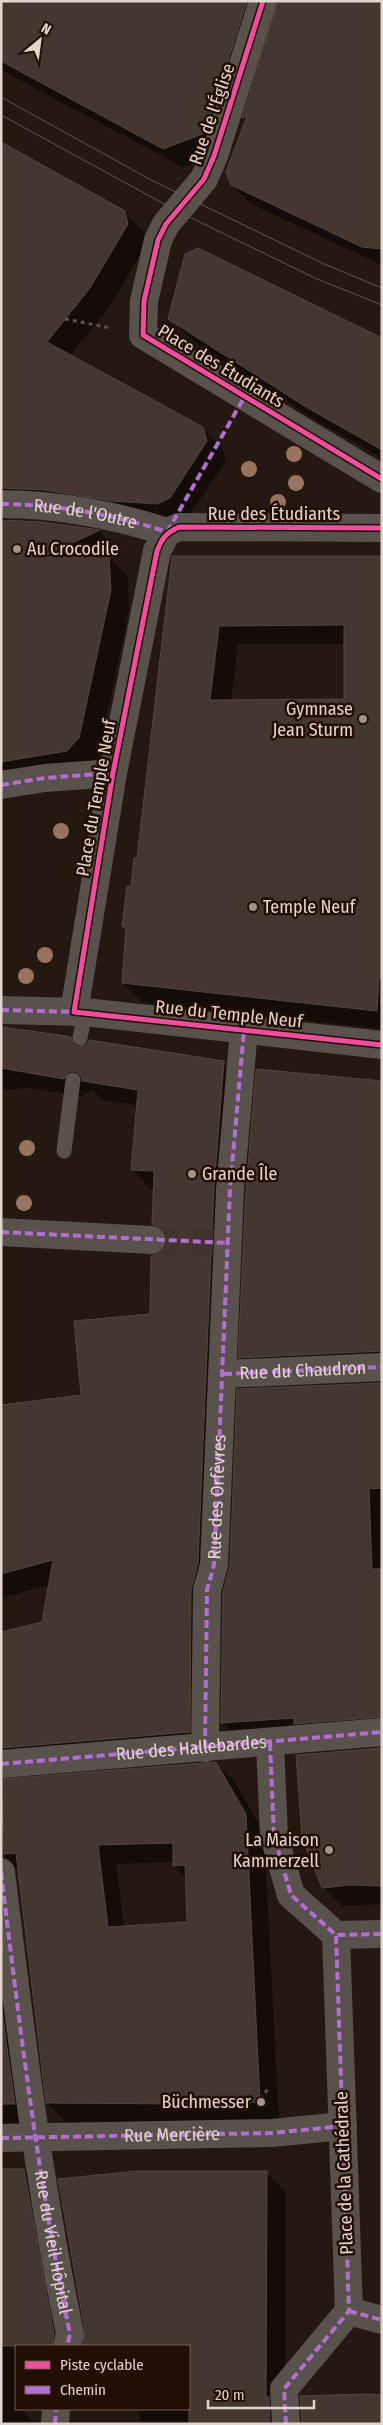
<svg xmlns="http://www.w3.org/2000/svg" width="383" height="2425" viewBox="0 0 383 2425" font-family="'Fira Sans Condensed',sans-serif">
  <rect width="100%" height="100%" fill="#241811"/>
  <g fill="#0007" fill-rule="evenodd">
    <path d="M1,1H382V265L251,204L232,185L246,120L244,118L280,4L271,9L224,151L183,167L1,70Z"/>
    <path d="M1,143L124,212L144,232L147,244L109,307L70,356L202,428L222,447L226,461L189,516L177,522L7,515L5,520L62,525L99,531L117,550L100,558H109L128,577L129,610L98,757L86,770L1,784Z"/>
    <path d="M170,318L382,338V458L322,424L190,339Z"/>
    <path d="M382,557V1029L142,1002L123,983L127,930L123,926L138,859L173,558ZM238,644H345V700L231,701Z"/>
    <path d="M1,1027L70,1039L80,1048L223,1063L242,1082L208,1751L1,1767V1633L43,1623L49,1585L1,1598V1407L83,1396L151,1316L159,1255L165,1250L168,1240L153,1224L154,1189H151L132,1169L138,1105L103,1100L93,1090L85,1093L83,1097L29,1088L1,1090Z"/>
    <path d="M257,1070L382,1083V1371L259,1376L240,1357Z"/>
    <path d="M382,1384V1736L241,1741L222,1722L231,1566Z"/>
    <path d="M382,1749V1904L342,1906L323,1887Z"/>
    <path d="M216,1763L235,1782L264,1834L279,2121L66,2122L48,2103L18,1870L6,1857L1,1780ZM174,1862V1866L186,1878L188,1923L124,1927L116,1864Z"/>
    <path d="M1,1918L34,2123H1Z"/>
    <path d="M1,2170H24L44,2190L72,2346H16V2409H21L31,2420V2424H1Z"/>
    <path d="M266,2172L286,2192V2416L289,2424H141L138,2409H189V2346H83L87,2331Z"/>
  </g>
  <g fill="#44372f" stroke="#51463f" fill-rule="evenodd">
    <path d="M1,1H247L205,133L163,149L1,61Z"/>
    <path d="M278,1H382V249L362,247L231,185L226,172L247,116L242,118Z"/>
    <path d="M1,142L125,211L128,224L90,288L47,342L203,427L207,441L170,498L157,504L112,501L44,490L1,488Z"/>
    <path d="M198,248L382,338V450L306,407L168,319L185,254Z"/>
    <path d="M1,520L41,522L100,530L42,557H109L111,590L79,738L67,751L1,762Z"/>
    <path d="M172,556H382V977H379L377,1011L122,983L126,928L122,926L127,886L131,887L134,858H137ZM344,625V699L210,700L219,626Z"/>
    <path d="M1,1027L67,1036L71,1037L74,1045L79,1047L87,1044L89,1040L224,1061L214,1188L198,1563L191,1590L190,1732L1,1748V1632L42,1622L53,1560L1,1574V1405L81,1395L74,1321L150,1314L151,1256L158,1254L164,1249L167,1240L165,1233L160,1227L152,1224L154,1171L131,1170L138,1090L82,1081L81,1076L75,1071L69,1072L64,1079L1,1068Z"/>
    <path d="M256,1069L382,1081V1351L238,1358L246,1190Z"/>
    <path d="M382,1383V1488L369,1489L372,1569H382V1717L294,1724V1718L221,1723L223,1592L230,1566L237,1389Z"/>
    <path d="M382,1748V1886L350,1885L322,1888L302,1837L296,1755Z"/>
    <path d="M216,1762L246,1814L260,2102L186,2105V2104L46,2103L16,1853L4,1854L1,1779ZM173,1843V1866L185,1865L187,1922L108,1927L98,1845Z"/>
    <path d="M1,2002L7,2048L15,2104H1Z"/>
    <path d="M1,2169H24L54,2334L52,2346H1Z"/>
    <path d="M137,2171H267L266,2397H269L270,2424H189V2346H83L85,2331L58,2179Z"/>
    <path d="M365,2394L382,2395V2424H302L300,2396Z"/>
  </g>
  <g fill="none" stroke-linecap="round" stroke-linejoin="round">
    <path stroke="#41342d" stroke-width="28" stroke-dasharray="28 14" stroke-linecap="butt" d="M151,1240L213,1243"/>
    <g stroke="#5a524d" stroke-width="3" stroke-dasharray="4 4" stroke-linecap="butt">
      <path d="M65,319L111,328"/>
      <path d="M260,2099L269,2088"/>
    </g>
    <g stroke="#58514c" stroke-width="15">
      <path d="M80,1038L85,1012"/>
      <path d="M64,1151L73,1080"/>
    </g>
    <g stroke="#58514c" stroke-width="28">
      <path d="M263,1L214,156L204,179L166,224L158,240L144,301L143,335L382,479"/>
      <path id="s1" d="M1,504C55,504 116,515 167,532"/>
      <path d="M167,532L179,527L382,528"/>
      <path d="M1,785L45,778L113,773"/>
      <path d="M1,1010L85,1012L382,1045"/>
      <path d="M74,1012L113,773L157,551L167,532"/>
      <path d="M1,1232L151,1240"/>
      <path d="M224,1374L382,1367"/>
      <path d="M270,1743L274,1836L291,1895L336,1935L382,1934"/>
      <path id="s2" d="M205,1748L207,1590L214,1565L230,1189L244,1030"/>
      <path d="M1,1764L382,1732"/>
      <path id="s3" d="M1,1872C20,2028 38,2180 70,2334L67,2346"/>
      <path id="s4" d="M1,2138L272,2133L343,2126"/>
      <path d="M349,2311L382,2320"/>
      <path d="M55,2424L56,2409"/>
      <path d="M286,2424L284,2389L349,2311L336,1935"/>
    </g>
    <g stroke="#605852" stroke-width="1">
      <path d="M1,97L151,180L324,264L382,288"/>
      <path d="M1,115L177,211L317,279L382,305"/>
    </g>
    <g stroke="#b36fd0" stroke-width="4" stroke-dasharray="8 4" stroke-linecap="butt">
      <path d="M1,504C55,504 116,515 167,532"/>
      <path d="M167,532L245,396"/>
      <path d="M1,785L45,778L113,773"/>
      <path d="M1,1010L79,1012"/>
      <path d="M1,1232L228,1243"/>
      <path id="s5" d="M224,1374L382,1367"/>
      <path d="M270,1743L274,1836L291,1895L336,1935L382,1934"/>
      <path d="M205,1748L207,1590L214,1565L230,1189L244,1030"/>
      <path id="s6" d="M1,1764L382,1732"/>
      <path d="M1,1872C20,2028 38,2180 70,2334L67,2346"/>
      <path d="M1,2138L272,2133L343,2126"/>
      <path d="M349,2311L382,2320"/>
      <path d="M55,2424L56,2409"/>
      <path d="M286,2424L284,2389L349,2311L336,1935"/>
    </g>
    <defs>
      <g id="cycleway">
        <path d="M263,1L214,156L204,179L166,224L158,240L144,301L143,335L382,479"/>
        <path d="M382,528L179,527C166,533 162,538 157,551L113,773L74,1012L382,1045"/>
      </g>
    </defs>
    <use href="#cycleway" stroke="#220e02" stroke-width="8"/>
    <use href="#cycleway" stroke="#ef4d9e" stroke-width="5"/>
  </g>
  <g fill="#98745f">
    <circle cx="294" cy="454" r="8"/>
    <circle cx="249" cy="469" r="8"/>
    <circle cx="296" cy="483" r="8"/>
    <circle cx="278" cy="502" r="8"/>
    <circle cx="61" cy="831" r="8"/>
    <circle cx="45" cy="955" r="8"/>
    <circle cx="26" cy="976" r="8"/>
    <circle cx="27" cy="1148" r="8"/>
    <circle cx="24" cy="1203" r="8"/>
  </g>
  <g fill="#a1938b" stroke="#220e02" stroke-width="2">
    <circle cx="17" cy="549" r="5"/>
    <circle cx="363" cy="719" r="5"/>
    <circle cx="253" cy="907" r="5"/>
    <circle cx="192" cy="1174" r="5"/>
    <circle cx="329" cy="1850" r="5"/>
    <circle cx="261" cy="2102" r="5"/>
  </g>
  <g text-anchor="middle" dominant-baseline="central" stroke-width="5" stroke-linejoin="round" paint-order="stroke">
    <g font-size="18" fill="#e4d5cc" stroke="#220e02">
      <text transform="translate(212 114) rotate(-71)">Rue de l'Église</text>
      <text transform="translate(221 366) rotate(31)">Place des Étudiants</text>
      <text stroke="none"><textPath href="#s1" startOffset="85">Rue de l'Outre</textPath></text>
      <text x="274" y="514">Rue des Étudiants</text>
      <text transform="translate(96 798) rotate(-80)">Place du Temple Neuf</text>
      <text transform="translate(229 1014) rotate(6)">Rue du Temple Neuf</text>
      <text stroke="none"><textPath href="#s5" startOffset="79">Rue du Chaudron</textPath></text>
      <text stroke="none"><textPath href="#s2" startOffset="252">Rue des Orfèvres</textPath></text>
      <text stroke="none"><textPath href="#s6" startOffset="191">Rue des Hallebardes</textPath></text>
      <text stroke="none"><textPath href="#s4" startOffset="171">Rue Mercière</textPath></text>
      <text transform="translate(344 2173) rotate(-92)">Place de la Cathédrale</text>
      <text stroke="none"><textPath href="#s3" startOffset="374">Rue du Vieil Hôpital</textPath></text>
    </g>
    <g font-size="18" fill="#e4d5cc" stroke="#220e02" text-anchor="start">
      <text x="27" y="549">Au Crocodile</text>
      <text x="353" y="709" text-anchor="end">Gymnase<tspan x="353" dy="21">Jean Sturm</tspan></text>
      <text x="263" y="907">Temple Neuf</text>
      <text x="202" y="1174">Grande Île</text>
      <text x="319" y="1840" text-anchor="end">La Maison<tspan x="319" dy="21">Kammerzell</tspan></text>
      <text x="251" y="2102" text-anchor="end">Büchmesser</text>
    </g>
  </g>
  <rect width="383" height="2425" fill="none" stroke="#e4d5cc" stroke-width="5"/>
  <rect x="15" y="2345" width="175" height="65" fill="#220e02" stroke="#705e53"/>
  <rect x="25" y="2361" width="25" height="8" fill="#ef4d9e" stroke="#705e53"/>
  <text x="60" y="2370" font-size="15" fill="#e4d5cc">Piste cyclable</text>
  <rect x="25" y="2386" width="25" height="8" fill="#b36fd0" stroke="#705e53"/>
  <text x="60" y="2395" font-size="15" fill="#e4d5cc">Chemin</text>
  <g transform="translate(40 40) rotate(29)" stroke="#220e02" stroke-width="4" paint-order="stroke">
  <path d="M0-4L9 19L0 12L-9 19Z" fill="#e4d5cc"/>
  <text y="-8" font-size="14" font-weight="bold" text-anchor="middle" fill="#e4d5cc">N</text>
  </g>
  <path d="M208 2400v8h106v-8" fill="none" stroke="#e4d5cc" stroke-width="2.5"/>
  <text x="215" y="2400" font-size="15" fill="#e4d5cc" stroke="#220e02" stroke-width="4" paint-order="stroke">20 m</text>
</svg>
